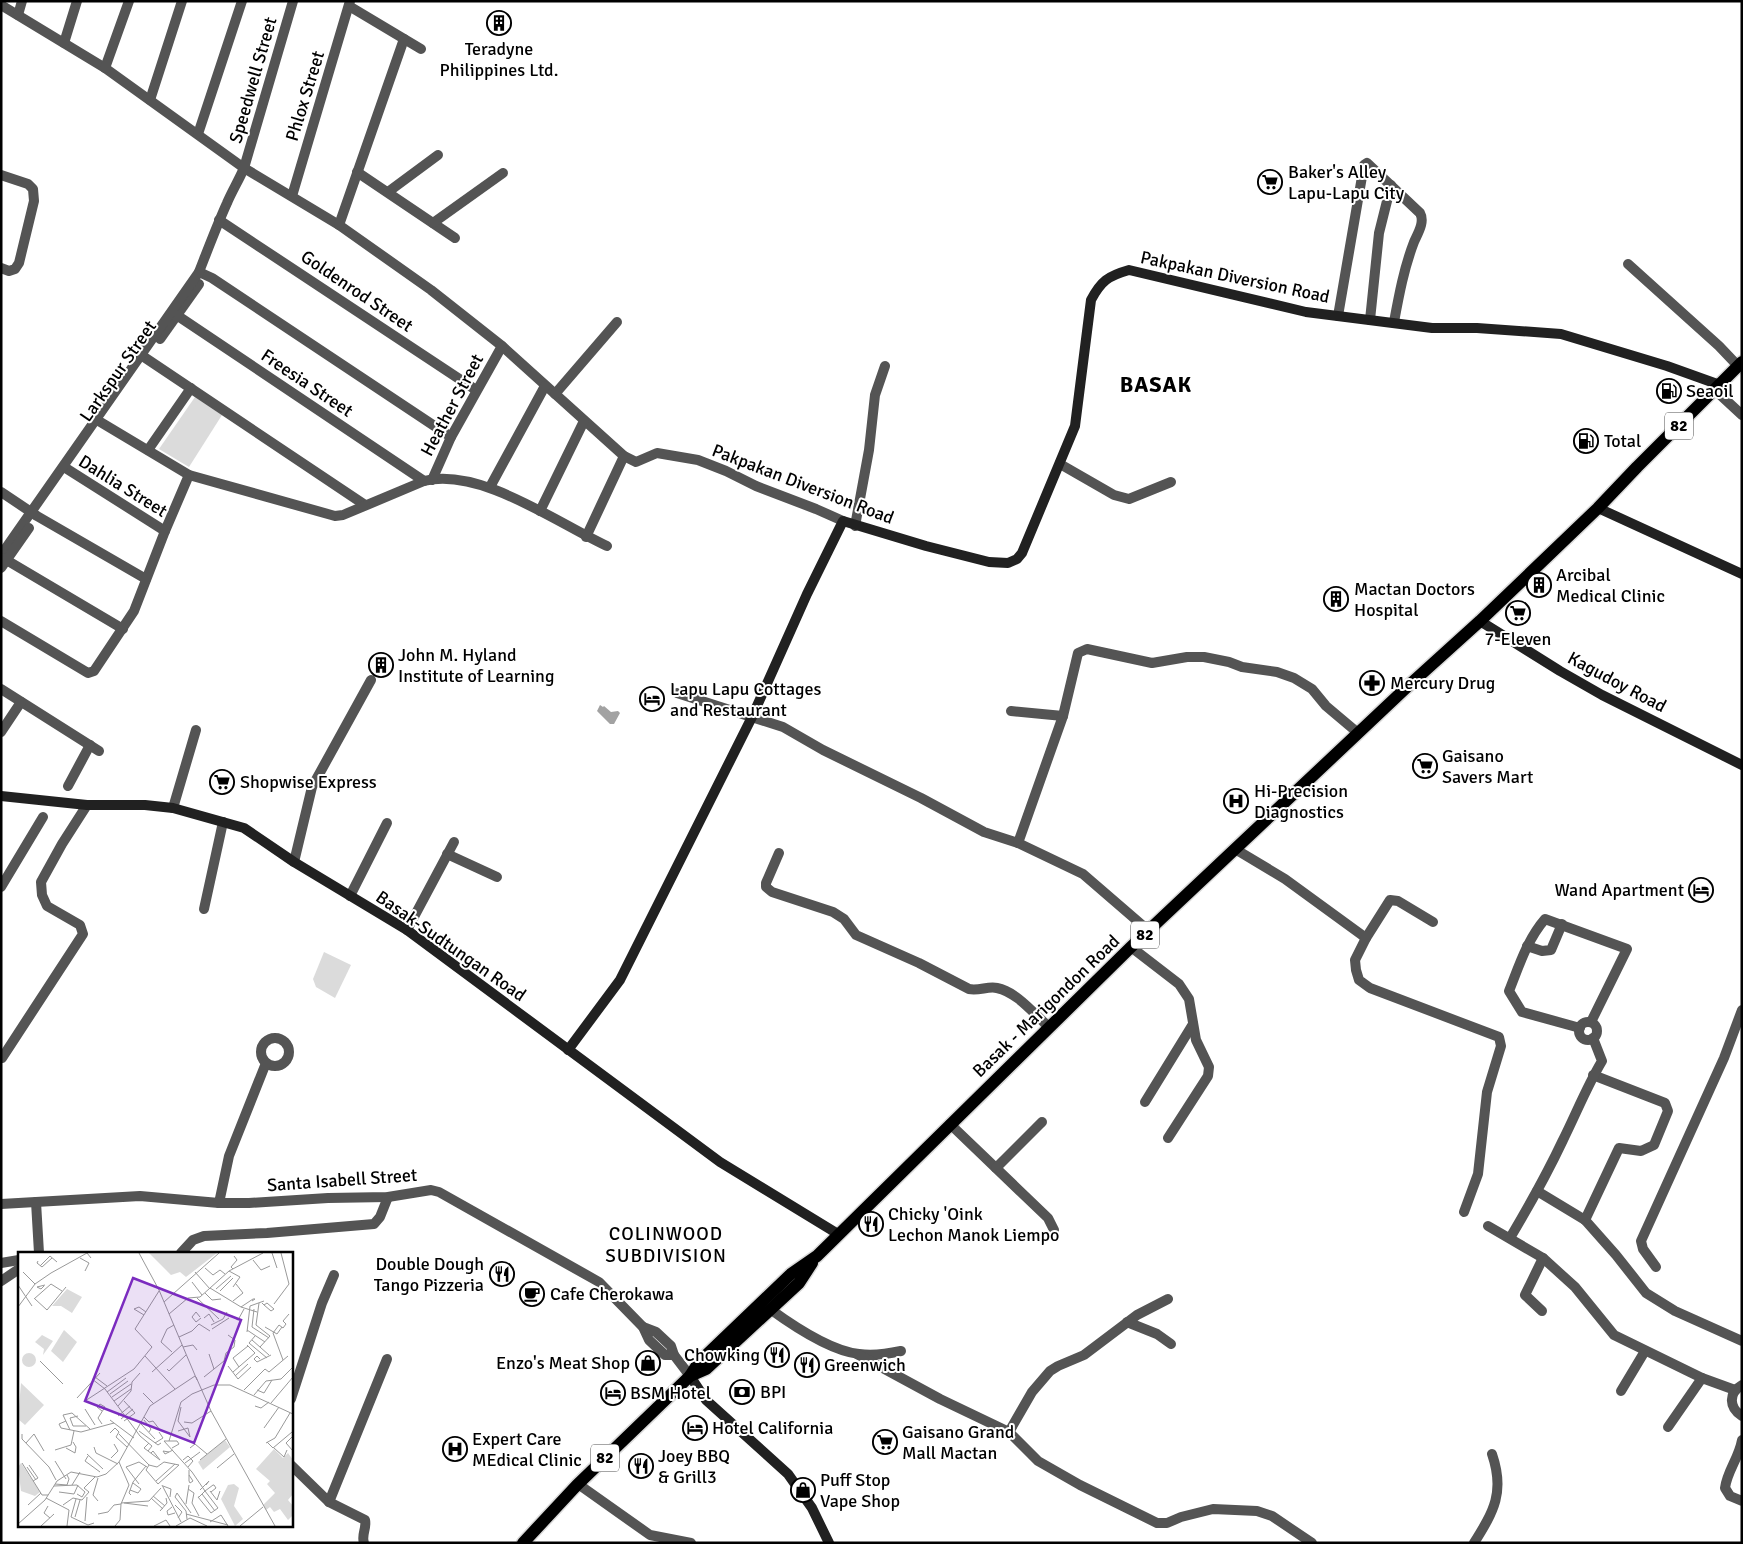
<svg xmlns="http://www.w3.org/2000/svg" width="1743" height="1544" viewBox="0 0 1743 1544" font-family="Signika,sans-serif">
  <rect width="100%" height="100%" fill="#fff"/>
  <g fill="#dbdbdb">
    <path d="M195,397L222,415L189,467L159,449Z"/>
    <path d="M324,952L351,965L335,998L316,987L313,979Z"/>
  </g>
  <path fill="#a2a2a2" d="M600,705L603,707L604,706L611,712L618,711L620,713L614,724H610L597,711Z"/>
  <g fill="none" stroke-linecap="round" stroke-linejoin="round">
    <defs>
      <g id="primary">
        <path d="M690,1376L706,1369L799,1283L812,1263"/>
        <path d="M523,1543L577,1485L690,1376L699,1362L791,1274L817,1256L1131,947L1407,687L1480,621L1598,508L1637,467L1742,362"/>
      </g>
    </defs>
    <use href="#primary" stroke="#dbdbdb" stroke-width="15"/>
    <g stroke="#545454" stroke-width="10">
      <path d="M1,5L105,68L244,168L339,225L431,290L502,346L624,456L636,462L657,453L698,460L726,471L756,486L816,509L843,521"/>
      <path d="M349,6L421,49"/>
      <path d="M18,15L22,1"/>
      <path d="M64,43L77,1"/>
      <path d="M105,68L129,1"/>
      <path d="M150,100L182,1"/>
      <path d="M198,134L242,1"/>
      <path d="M357,172L455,238"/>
      <path d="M1,175L28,184L33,189L34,201L19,263L15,269L9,271L1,268"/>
      <path d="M388,192L438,155"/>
      <path d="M292,196L350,1"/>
      <path d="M219,220L476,390"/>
      <path d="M433,223L503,173"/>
      <path d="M339,225L404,39"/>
      <path d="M1628,264L1719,346L1738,366"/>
      <path d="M199,272L212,278L451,437"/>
      <path d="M172,312L424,481"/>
      <path d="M1338,316L1364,165L1367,163L1420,213C1425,222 1418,233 1414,242C1404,268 1399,295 1394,322"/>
      <path d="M1370,320L1379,233L1391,185"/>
      <path d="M160,339L199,284"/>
      <path d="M141,355L365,505"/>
      <path d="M1715,390L1742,415"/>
      <path d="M555,394L617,322"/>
      <path d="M97,420L189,475L335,516L343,515L424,481C480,467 557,523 607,546"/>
      <path d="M148,450L191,388"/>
      <path d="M1060,464L1114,495L1129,499L1171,482"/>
      <path d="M64,467L165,531"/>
      <path d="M432,480L451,437L502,346"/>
      <path d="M490,487L545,386"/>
      <path d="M1,492L37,516L146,579"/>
      <path d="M540,511L584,421"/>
      <path d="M855,526L869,450L875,395L885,366"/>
      <path d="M586,537L624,456"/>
      <path d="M1,555L199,272C208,249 217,225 227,203C232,191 239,180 244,168L293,1"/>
      <path d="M3,558L123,629"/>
      <path d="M1,568L29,528"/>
      <path d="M1,621L88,673L94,671L134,611L165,531L189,475"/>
      <path d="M1,689L99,751"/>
      <path d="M677,693L783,727L823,750L921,798L984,832L1018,843L1083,874L1149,931"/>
      <path d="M1011,711L1063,716"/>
      <path d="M1,732L21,702"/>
      <path d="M68,786L90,745"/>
      <path d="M173,808L196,730"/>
      <path d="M1018,843L1063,716L1078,653L1087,649L1152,663L1187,657H1204L1229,662L1242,667L1277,672L1294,678L1312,689L1326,706L1358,733"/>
      <path d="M1235,849L1285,879L1366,938"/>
      <path d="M779,853L766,883V887L772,892L833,912L844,919L856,935L919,963L969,989C979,991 988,986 997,988C1017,992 1034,1014 1049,1027"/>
      <path d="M447,854L497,877"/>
      <path d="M294,862L312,787L371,680"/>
      <path d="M1,887L43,817"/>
      <path d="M350,896L387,823"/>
      <path d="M204,909L223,822"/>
      <path d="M1433,922L1398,901L1390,900L1366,938L1355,960L1356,970L1359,980L1370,988L1499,1037L1501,1046L1487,1092L1478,1174L1464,1212"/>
      <path d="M407,930L454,842"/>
      <path d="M1527,946L1542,951L1551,950L1562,924"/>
      <path d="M1131,947L1179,984L1189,999L1196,1040L1209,1067L1208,1076L1168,1138"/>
      <circle cx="1588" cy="1031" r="9"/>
      <path d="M1580,1028L1522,1012L1509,991C1519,966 1527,940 1545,919L1627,949L1591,1022"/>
      <circle cx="275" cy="1052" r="14"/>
      <path d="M2,1058L83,934L80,925L47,906L42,895L41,882L62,844L87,805"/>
      <path d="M1145,1102L1193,1024"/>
      <path d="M950,1124L1048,1218L1054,1230"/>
      <path d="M996,1168L1042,1122"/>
      <path d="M1537,1191L1585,1220L1616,1255L1646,1293L1675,1311L1742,1341"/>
      <path d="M36,1202L39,1253"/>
      <path d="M219,1203L229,1156L266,1063"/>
      <path d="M1,1204L140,1196L219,1203H249L328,1198L388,1197L431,1190L439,1192L599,1282L643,1327L649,1340L665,1355H674"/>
      <path d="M1585,1220L1619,1148L1641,1151L1654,1145L1668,1111L1665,1103L1593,1075"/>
      <path d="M1488,1226L1543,1258L1575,1287L1614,1335L1702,1378"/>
      <path d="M1510,1238C1529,1206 1547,1174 1563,1140C1576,1114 1587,1086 1602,1061L1593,1038"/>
      <path d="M181,1253L193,1240L204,1236L267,1233L374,1224L380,1217L388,1197"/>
      <path d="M1,1263L19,1260"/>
      <path d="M1656,1267L1643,1249L1641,1241L1724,1058L1742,1010"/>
      <path d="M1,1281L19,1269"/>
      <path d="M770,1309C792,1325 831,1351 859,1354C873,1356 887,1354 901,1351"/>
      <path d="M1542,1311L1525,1295L1543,1258"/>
      <path d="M1127,1322L1157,1334L1171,1344"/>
      <path d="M643,1327L656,1332L671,1346L674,1355L690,1376"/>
      <path d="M857,1354L940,1399L1009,1432L1038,1461L1080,1485L1157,1523H1167L1181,1517L1213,1509L1257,1511L1272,1516L1312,1543"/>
      <path d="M1742,1385C1728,1393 1729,1408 1742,1416"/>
      <path d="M1621,1391L1645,1351"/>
      <path d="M291,1399L322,1303L334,1275"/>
      <path d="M1668,1427L1702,1378L1735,1390"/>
      <path d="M1009,1432L1032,1392L1050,1371L1058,1366L1084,1355L1137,1315L1168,1299"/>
      <path d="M1742,1440C1739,1458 1727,1471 1725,1488L1730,1496L1742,1501"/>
      <path d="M291,1465L329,1502L365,1520C367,1528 361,1535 364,1543"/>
      <path d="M578,1484L650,1535L691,1543"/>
      <path d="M329,1502L387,1359"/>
      <path d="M1474,1543C1494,1511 1505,1492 1492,1454"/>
    </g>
    <g stroke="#212121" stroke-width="10">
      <path d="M1598,508L1742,574"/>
      <path d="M1480,621L1560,671L1602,695L1742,765"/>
      <path d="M1,796L87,805H145L173,808L244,828L294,862L407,930L720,1162L838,1234"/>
      <path d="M568,1050L620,980L752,717L807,594L843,521L926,546L989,562L1008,563L1017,559L1022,553L1075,426L1091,300C1101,281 1108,276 1129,270L1306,312L1432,328H1477L1561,334L1667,366L1720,385"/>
      <path d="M690,1376L706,1400L788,1474L812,1508L829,1543"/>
    </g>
    <use href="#primary" stroke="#000" stroke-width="12"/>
  </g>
  <defs>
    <symbol id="building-ring" viewBox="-11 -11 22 22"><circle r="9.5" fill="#fff" stroke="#000" stroke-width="1.5"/><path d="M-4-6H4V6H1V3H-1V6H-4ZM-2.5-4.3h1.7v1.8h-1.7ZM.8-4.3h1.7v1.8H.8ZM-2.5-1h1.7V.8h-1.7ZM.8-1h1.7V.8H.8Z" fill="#000"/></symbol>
    <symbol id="supermarket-ring" viewBox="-11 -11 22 22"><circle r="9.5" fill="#fff" stroke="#000" stroke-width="1.5"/><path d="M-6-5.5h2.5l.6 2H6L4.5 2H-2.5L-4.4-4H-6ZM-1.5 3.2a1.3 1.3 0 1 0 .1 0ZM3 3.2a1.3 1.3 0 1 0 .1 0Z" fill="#000"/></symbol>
    <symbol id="fuel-ring" viewBox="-11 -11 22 22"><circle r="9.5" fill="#fff" stroke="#000" stroke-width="1.5"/><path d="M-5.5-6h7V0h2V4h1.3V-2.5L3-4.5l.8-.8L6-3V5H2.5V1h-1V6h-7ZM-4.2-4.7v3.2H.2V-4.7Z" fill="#000"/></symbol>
    <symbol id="pharmacy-ring" viewBox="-11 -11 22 22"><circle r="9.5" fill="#fff" stroke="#000" stroke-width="1.5"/><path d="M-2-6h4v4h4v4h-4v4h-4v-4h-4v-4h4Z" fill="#000"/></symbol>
    <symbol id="hotel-ring" viewBox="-11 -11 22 22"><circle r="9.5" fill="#fff" stroke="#000" stroke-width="1.5"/><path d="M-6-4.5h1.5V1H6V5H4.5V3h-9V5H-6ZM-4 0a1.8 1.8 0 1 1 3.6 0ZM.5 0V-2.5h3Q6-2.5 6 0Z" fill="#000"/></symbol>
    <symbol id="hospital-ring" viewBox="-11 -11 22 22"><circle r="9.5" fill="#fff" stroke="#000" stroke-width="1.5"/><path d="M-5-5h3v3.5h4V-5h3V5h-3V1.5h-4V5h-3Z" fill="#000"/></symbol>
    <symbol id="restaurant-ring" viewBox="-11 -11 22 22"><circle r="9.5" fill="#fff" stroke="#000" stroke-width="1.5"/><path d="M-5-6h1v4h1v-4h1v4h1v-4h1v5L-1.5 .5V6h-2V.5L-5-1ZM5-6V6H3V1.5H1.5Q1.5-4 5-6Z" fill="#000"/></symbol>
    <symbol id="cafe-ring" viewBox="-11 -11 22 22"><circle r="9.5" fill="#fff" stroke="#000" stroke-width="1.5"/><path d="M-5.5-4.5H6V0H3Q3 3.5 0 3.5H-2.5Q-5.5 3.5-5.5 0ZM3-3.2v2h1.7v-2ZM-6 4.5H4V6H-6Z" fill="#000"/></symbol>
    <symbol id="shop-ring" viewBox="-11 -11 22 22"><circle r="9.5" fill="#fff" stroke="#000" stroke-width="1.5"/><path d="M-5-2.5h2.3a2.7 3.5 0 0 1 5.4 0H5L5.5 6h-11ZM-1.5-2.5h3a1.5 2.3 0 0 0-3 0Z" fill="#000"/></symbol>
    <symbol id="bank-ring" viewBox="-11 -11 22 22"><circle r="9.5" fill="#fff" stroke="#000" stroke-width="1.5"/><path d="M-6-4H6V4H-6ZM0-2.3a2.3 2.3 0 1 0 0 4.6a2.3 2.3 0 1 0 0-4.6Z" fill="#000"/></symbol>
  </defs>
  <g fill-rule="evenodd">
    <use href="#building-ring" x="485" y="9" width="28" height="28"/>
    <use href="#supermarket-ring" x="1256" y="168" width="28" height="28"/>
    <use href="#fuel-ring" x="1655" y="377" width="28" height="28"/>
    <use href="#fuel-ring" x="1572" y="427" width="28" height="28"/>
    <use href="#building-ring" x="1525" y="571" width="28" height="28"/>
    <use href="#building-ring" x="1322" y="585" width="28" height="28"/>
    <use href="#supermarket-ring" x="1504" y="599" width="28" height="28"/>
    <use href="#building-ring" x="367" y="651" width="28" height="28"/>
    <use href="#pharmacy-ring" x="1358" y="669" width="28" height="28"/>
    <use href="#hotel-ring" x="638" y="685" width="28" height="28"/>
    <use href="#supermarket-ring" x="1411" y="752" width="28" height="28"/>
    <use href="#supermarket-ring" x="208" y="768" width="28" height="28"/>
    <use href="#hospital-ring" x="1222" y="787" width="28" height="28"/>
    <use href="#hotel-ring" x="1687" y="876" width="28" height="28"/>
    <use href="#restaurant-ring" x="857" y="1210" width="28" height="28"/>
    <use href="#restaurant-ring" x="488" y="1260" width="28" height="28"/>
    <use href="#cafe-ring" x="518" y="1280" width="28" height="28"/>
    <use href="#restaurant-ring" x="763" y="1341" width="28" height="28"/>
    <use href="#shop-ring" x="634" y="1349" width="28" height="28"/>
    <use href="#restaurant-ring" x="793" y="1351" width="28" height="28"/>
    <use href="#bank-ring" x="728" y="1378" width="28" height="28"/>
    <use href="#hotel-ring" x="599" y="1379" width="28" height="28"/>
    <use href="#hotel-ring" x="681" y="1414" width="28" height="28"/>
    <use href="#supermarket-ring" x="871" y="1428" width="28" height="28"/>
    <use href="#hospital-ring" x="441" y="1435" width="28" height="28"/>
    <use href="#restaurant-ring" x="627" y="1452" width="28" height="28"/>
    <use href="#shop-ring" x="789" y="1476" width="28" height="28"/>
  </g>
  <g text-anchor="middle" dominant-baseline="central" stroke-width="4" stroke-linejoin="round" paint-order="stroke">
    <g fill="#fff" stroke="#4c4c4c" stroke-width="1">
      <rect x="1665" y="412.5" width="28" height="27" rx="4"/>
      <rect x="1131" y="921.5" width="28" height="27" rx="4"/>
      <rect x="591" y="1444.5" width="28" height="27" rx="4"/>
    </g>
    <g font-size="16" font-weight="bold" fill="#000">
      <text x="1679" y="426">82</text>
      <text x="1145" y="935">82</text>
      <text x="605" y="1458">82</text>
    </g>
    <g font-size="18" fill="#000" stroke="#fff" text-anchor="start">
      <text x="499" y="49" text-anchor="middle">Teradyne<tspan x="499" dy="21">Philippines Ltd.</tspan></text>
      <text x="1288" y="172">Baker's Alley<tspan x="1288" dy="21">Lapu-Lapu City</tspan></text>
      <text x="1686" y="391">Seaoil</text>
      <text x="1604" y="441">Total</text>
      <text x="1556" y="575">Arcibal<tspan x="1556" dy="21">Medical Clinic</tspan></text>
      <text x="1354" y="589">Mactan Doctors<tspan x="1354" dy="21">Hospital</tspan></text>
      <text x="1518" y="639" text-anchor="middle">7-Eleven</text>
      <text x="398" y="655">John M. Hyland<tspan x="398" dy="21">Institute of Learning</tspan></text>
      <text x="1390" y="683">Mercury Drug</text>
      <text x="670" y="689">Lapu Lapu Cottages<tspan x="670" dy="21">and Restaurant</tspan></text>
      <text x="1442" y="756">Gaisano<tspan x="1442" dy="21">Savers Mart</tspan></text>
      <text x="240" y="782">Shopwise Express</text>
      <text x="1254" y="791">Hi-Precision<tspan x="1254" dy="21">Diagnostics</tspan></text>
      <text x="1684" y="890" text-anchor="end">Wand Apartment</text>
      <text x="888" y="1214">Chicky 'Oink<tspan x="888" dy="21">Lechon Manok Liempo</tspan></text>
      <text x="484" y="1264" text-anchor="end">Double Dough<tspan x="484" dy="21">Tango Pizzeria</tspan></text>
      <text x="550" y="1294">Cafe Cherokawa</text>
      <text x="760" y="1355" text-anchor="end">Chowking</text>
      <text x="630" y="1363" text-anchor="end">Enzo's Meat Shop</text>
      <text x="824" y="1365">Greenwich</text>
      <text x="760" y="1392">BPI</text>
      <text x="630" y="1393">BSM Hotel</text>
      <text x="712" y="1428">Hotel California</text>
      <text x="902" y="1432">Gaisano Grand<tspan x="902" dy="21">Mall Mactan</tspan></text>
      <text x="472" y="1439">Expert Care<tspan x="472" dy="21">MEdical Clinic</tspan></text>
      <text x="658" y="1456">Joey BBQ<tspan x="658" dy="21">&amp; Grill3</tspan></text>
      <text x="820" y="1480">Puff Stop<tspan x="820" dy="21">Vape Shop</tspan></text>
    </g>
    <g font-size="18" fill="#000" stroke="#fff">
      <text transform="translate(253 80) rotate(-74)">Speedwell Street</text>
      <text transform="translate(305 96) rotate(-73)">Phlox Street</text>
      <text transform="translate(1235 277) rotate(12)">Pakpakan Diversion Road</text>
      <text transform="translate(357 291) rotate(34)">Goldenrod Street</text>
      <text transform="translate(118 371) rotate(-55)">Larkspur Street</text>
      <text transform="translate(307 383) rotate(34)">Freesia Street</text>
      <text transform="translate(452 405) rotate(-62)">Heather Street</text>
      <text transform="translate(803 484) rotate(21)">Pakpakan Diversion Road</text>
      <text transform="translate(123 486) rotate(32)">Dahlia Street</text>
      <text transform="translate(1617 682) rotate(28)">Kagudoy Road</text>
      <text transform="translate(451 946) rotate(35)">Basak-Sudtungan Road</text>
      <text transform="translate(1046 1006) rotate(-44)">Basak - Marigondon Road</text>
      <text transform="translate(342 1180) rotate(-4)">Santa Isabell Street</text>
    </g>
    <g font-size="19" letter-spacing="1" fill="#000" stroke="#fff">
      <text x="666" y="1234">COLINWOOD<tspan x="666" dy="22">SUBDIVISION</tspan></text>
    </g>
    <g font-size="22" font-weight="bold" letter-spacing="1" fill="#000" stroke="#fff">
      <text x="1156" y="384">BASAK</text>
    </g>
  </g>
  <g transform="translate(18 1252)">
    <rect width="275" height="275" fill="#fff"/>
    <path d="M131,1H199L168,25L162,20L153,23ZM49,37L64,45L54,61L43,54H34ZM46,78L59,90L45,110L33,99ZM24,83L35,89L25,103L26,97L17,90ZM4 108a7 7 0 1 1 14 0a7 7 0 1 1-14 0ZM3,131L26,153L7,173L0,167ZM207,188L212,195L185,218L180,210ZM256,197L265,206L270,201L275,208V242L270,248L275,254V263L270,268L262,257L256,260L252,255L248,258L245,253L257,241L249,232L252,229L238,217ZM3,211L22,240L17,244L3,239L0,215ZM216,232L221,236L216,254L225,267L217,274L203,247L210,233Z" fill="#dbdbdb"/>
    <path fill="none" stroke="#999" stroke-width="1" d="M121,1L141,38L179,128M254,1L259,16M62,6L71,11L67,19M235,8L243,18L252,14M20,9L19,11L24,15L34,6M22,14L32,4L39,10M187,16L195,23L202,18L207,22M215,17L213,15L219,8L216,4M211,19L222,25L215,35M5,20L17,32M177,20L192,37M174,30L184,43M0,33L14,54M26,34L23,37L19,35L27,33M192,36L223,55L239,60M198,37L213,24M202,39L215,26M187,41L194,48L203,47M179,46L201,67M16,47L33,32L44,39M17,47L29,58L48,35M215,49L225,41L218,32M146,50L201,1M241,51L238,73L252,84L242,95M244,51L246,53L253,59L256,57L249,51L246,53M256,52L271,32L263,1M0,55L17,32L33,21L69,1L73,6M223,55L235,47H237L234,49M236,57L234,75L251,86M151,62L170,46L182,45L211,19L245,1M126,63L116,57L121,55L128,60M214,64L220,68L226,57M182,65L178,60L174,65L178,70L183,66M186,66L191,62L196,70M193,73L205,67L209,60M247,75L259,82L264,75M194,77L211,66M229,78L247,90M229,80L232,54L246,49M237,84L231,91L249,106M161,85L174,79L181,72L192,79M234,88L251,103M165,95L175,93L179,98M154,100L143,90L149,77L156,73M191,102L196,117M127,104L157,137M242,107L239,104L236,107L239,110L253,103M265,108L255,81L261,73L265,76L268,72L265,69L271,62M22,109L45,132M210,114L220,127L233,115M221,115L215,106L230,94M149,117L151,119L168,103M134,120L164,93M215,120L237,101L229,93M217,124L230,112M77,125L89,134M178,125L193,159L257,274M186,125L206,109L208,101L216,95L217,88L210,83M74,127L87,137M87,137L122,184L134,194L130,199M226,138L247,117L251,120L270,104M239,138L246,141L254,128M89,140L108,126M125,141L136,152M92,142L110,129M236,143L248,129L263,127L275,115M94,145L113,132M59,146L82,121M67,149L116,117L134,95L117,77L141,39M96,149L113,137M253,151L275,125M100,154L113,139L114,130L122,121M237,154L243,156L251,150M163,155L160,169L172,185M67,157L77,173M84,159L79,155L82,152L87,155L80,166L84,172M60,164L52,166L55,174H68M100,164L112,154M126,165L131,170L135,169L142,178M103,167L115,157M92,168L116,186M126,168L133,177L131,180M48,169L41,172L43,176L63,180L96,171M106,169L117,161L106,149M166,170L174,171L193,159M123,172L137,187M246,176L261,155M52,178L45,163L54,161L72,177M121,179L140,193L143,191M160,179L170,176L172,185M92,181L97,176L101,180L98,185L109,195M4,182V187L31,215L38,228M101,182L131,213L139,215L146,210L161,213L140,232L128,218L131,213M275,184L268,191L275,199M151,189L163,150L174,142L196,133H212L275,162M249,190L255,196L274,180M8,191L16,182L26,199M131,191L126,196L142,208L135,199L133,201M137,191L145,186L141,180M248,191L257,186L272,161M76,195L78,201L100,212M48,196L57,201L58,195L55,190M154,196L161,192L159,189H146L174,220L187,239L200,256L193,261L180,245H181L187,239L195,233H196L198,236L193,240M172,196L177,192L189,202M256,196L266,205L269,198M37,198L53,193L56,179M151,200L145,199L147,202L155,198M69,202L85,217M70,204L67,209L82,220M93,206L100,199L96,192M165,208L170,204L175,209L170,215M182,208L208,187M37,209L48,227M4,211L24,243H30M167,211L182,200M11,213L20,226L15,229M9,215L18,228M199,216L216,202M171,223L175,229L172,231L171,229V218M138,229L157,212M37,232L49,233L51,227L49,223M121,232L108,215L121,210L129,215M54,233L62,220M144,233L163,270M36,234L59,233L67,240L64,245L59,242M145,234L153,237L152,245M170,237L176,241L174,251L181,264M112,238L120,241L123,237L115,231M182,238L191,229L188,233M192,239L199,248L202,239M41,240L56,242L60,233M71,240L66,236L77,225M159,241L157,245L168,259L169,267M159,241L173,261M184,242L197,259M113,243L111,241L115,230L128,214M135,244L147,254M28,246L51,258L49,274M133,246L145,257M58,247L53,265L70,273L76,271M80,249L75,243L80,226M131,249L143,236M103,251L131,249M106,251L130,254M168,252L171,233M10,253L23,241M45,253L55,246L64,248L71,240M157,253L164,260L160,266M30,254L26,261L32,266M154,255L149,259L150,263L157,261M142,259L149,251L148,246M80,262L90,260L96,253L103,252M168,262L210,273M57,265L62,248M67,269L69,245M192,270L203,263L210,274M0,272L27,248L39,229L53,220L79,225L88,222L101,210L132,154L177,124M23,274L36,262M97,274L102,268L103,252L111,233L101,210M136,274L148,268L152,274M158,274L172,266L189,274M222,274L245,255"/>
    <path fill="#7b2cbf" fill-opacity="0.15" stroke="#7b2cbf" stroke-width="2.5" d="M115,26L223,68L176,191L67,149Z"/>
    <rect width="275" height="275" fill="none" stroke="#000" stroke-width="2.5"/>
  </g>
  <rect width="1743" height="1544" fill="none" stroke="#000000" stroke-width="5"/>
</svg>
